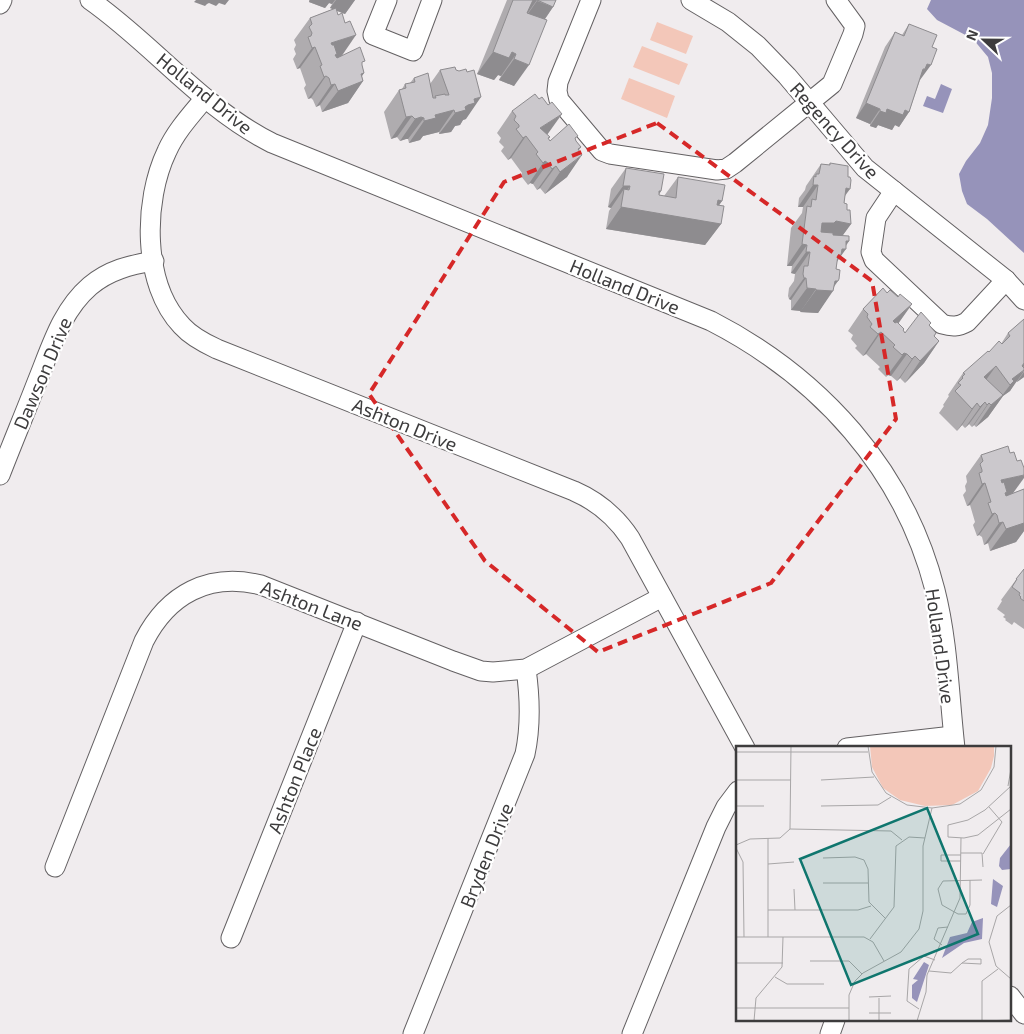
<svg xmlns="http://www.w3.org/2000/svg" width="1024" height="1034" viewBox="0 0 1024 1034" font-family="'Exo 2',sans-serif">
  <rect width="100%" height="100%" fill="#f0ecee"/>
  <g fill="#f3c7b9">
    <path d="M657,22L693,36L686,54L650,40Z"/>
    <path d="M642,46L688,64L679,85L633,67Z"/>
    <path d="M629,78L675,96L667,118L621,99Z"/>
  </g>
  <g fill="#9693ba">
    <path d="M931,0H1024V253L987,219L967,204L962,191L959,174L966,161L980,143L988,125L992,98V73L988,57L973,39L937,20L927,9Z"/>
    <path d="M941,84L952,89L943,113L923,106L927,96L935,99Z"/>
  </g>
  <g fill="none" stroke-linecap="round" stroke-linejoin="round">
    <defs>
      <g id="minor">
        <path d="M90,0C153,44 202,108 272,143L711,321C820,377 904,469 935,590C948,641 949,695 955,748"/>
        <path d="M387,0L373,35L413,51L432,0"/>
        <path d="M591,0L558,82L557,91L559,100L602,151L610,154L717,170L726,169L735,163L832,84L853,34L855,26L836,0"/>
        <path d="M691,0L728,22L758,46L787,76L865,168L1006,280L1024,300"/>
        <path d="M0,4L2,0"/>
        <path d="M205,98C191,115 176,131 167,151C143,201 142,284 182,326C191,336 204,343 217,349L574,491C597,501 616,517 630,538L745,748"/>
        <path d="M894,191L876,218L871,252L874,260L942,324C952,327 958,327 967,322L1006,280"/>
        <path d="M0,475C12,444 25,413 37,382C51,348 61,311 90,286C109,270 130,265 154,261"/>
        <path d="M847,748L953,736"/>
        <path d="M55,867L144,641C168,594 209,572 261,585L453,661L481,671L493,672L526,669L662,597"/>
        <path d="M231,938L357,622"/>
        <path d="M1010,996L1024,1014"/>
        <path d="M413,1034L525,754C531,726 530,697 526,669"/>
        <path d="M632,1034L716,827L726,807L738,791"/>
        <path d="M830,1034L835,1020"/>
      </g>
    </defs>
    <use href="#minor" stroke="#646163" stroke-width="21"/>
    <use href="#minor" stroke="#fff" stroke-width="19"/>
  </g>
  <g fill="#afacaf">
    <path d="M309,0H355L345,14L337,11L341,56L362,65L364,73L362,76L363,81L348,103L322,112L320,105L316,107L313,100L311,98L308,99L304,88L306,85L300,68L297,69L293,59L296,54L294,49L296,45L294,40L310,18L333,9L330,8L332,4L329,3L325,8L309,2Z"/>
    <path d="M507,0H556L553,7L545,19L514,86L499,80L501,76L498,75L494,80L477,74Z"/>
    <path d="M909,24L920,80L909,112L899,127L895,125L892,130L878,125L876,128L870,126V124L856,118L885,47L895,32L902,35Z"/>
    <path d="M440,70L466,119L463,120L460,125L455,126L451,132L439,134V132L423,136L420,140L409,143L408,139H406L400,141L397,137L391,139L384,112L399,90L402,89L405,84L410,83L414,78L430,84Z"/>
    <path d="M512,111L547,135L550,137L548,139L550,141L576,139V141L581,147L578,150L567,177L545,194L540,188L537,190L533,184L530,183L528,185L521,176L522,173L511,158L508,160L501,151L504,147L499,142L501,138L497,133Z"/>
    <path d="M830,163L845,196L844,203L851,224L842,236L849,241L837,261L834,287L818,313L800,312L801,311L791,310V300L789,299L788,296L789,288L794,281L795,274L791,273L792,266H787L791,228L802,213L803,207H798L799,198L805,190L806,186L821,164L829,165Z"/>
    <path d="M626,168L661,191L659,195L664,196L678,177L722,201L719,205L721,224L705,245L606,229L609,211L611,208L608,207L611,189Z"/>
    <path d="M887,293L912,304L898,324L905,333H936L934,337L939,341L924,363L905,383L900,378L897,381L891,376L888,375L886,377L878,369L880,367L866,354L863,356L855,348L857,346L851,339L853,335L848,331L863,309Z"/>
    <path d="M1024,319V377L1017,382L1016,381L1010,391L1003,396L988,417L976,427L974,425L972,427L969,424L965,428L962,425L957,431L939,413L944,406L943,405L949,396L948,395L963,373L1001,344L1008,333Z"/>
    <path d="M981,455L1013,493L1024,489V531L1016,542L990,551L988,543L984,545L982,537L979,535L977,536L973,525L975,522L970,505L967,506L963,495L966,491L965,486L967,482L966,476Z"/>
    <path d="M1024,569V629L1014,622L1012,625L1005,620L1006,619L1003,617L1005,615L997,609L1002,601L1001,600Z"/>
  </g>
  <g fill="#8e8c8f">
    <path d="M196,0H229L225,5L219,3L216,6L209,3L207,4L205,6L194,2Z"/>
    <path d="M310,0H335L332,4L329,3L325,8L309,2Z"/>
    <path d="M336,0H355L345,14L330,8Z"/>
    <path d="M532,0H537L522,21Z"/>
    <path d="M537,1L553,7L538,29L522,22Z"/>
    <path d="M356,35L341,57L323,75L331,43Z"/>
    <path d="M315,47L300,68L297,69L312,48Z"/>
    <path d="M493,52H512L516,54L501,76L498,75L494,80L477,74Z"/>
    <path d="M514,59L529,65L514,86L499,80Z"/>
    <path d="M927,64L931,65L920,80L918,79L913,84Z"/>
    <path d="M364,73L357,83L363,81L348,103L322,112L338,91L361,74Z"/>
    <path d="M326,76L311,98L308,99L324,77Z"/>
    <path d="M335,84L320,105L316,107L331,85Z"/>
    <path d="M481,97L466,119L463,120L460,125L455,126L451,132L439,134L455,113L474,99Z"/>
    <path d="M866,103L880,109L870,124L856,118Z"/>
    <path d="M887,109L905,110L909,112L899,127L895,125L892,130L878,125L876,128L870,126L880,111Z"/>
    <path d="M454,110L439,132L423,136L420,140L409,143L424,121L435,115Z"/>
    <path d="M562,114L547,135L540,128Z"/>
    <path d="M412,116L397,137L391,139L406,117Z"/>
    <path d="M421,117L424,118L408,139H406L400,141L415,119Z"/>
    <path d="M526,136L511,158L508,160L523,138Z"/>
    <path d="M581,147L566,168L582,155L567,177L545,194L560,172L578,149Z"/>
    <path d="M545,161L548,163L533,184L530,183L528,185L543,163Z"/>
    <path d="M556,166L540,188L537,190L552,169Z"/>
    <path d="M813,185H818L803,207H798Z"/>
    <path d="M623,186H630L623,196L624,189L611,208L608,207Z"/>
    <path d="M846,188L850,189L834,211Z"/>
    <path d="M659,191H661L647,211L718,200L722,201L708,221L721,224L705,245L606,229L621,207Z"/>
    <path d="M836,221L851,224L835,246L819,245L822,223Z"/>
    <path d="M846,241H849L843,249H846L826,277Z"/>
    <path d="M802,244L807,245L792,266H787Z"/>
    <path d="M806,252H810L795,274L791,273Z"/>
    <path d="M804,278H806L791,300L789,299Z"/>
    <path d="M835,281H838L831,291H833L818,313L800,312L816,290Z"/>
    <path d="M807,288L816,289L801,311L791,310Z"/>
    <path d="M912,304L897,325L893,321Z"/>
    <path d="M881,332L866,354L863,356L878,334Z"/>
    <path d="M939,341L924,363L905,383L920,361Z"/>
    <path d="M904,353L907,354L891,376L888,375L886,377Z"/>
    <path d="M915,356L900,378L897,381L912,359Z"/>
    <path d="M1024,363V366L1019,374L1024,371L1010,391L1003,396L988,417L976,427L991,405L1001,397L1010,385L1012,379Z"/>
    <path d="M996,366L981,387L984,377Z"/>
    <path d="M1024,372V377L1017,382Z"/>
    <path d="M985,402L969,424L965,428L980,407Z"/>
    <path d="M977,403L962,425L957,431L972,409Z"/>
    <path d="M989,403L974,425L972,427L987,405Z"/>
    <path d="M1024,475V478L1011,496L992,514L1001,480Z"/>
    <path d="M985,483L970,505L967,506L982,484Z"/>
    <path d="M995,513L979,535L977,536L992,514Z"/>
    <path d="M1024,521V531L1016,542L990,551L1006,529Z"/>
    <path d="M1003,522L988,543L984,545L999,523Z"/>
  </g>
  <g fill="#cbc8cc" stroke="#8e8c8f">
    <path d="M513,0H533L527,13L547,20L529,65L514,59L516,54L512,52L509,58L493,52Z"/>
    <path d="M537,0H556L553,7Z"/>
    <path d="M336,8L338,15L342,13L345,23L350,21L356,35L331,43L332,45H334L337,54L335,55L337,58L360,47L365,61L362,62V65L364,73L361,74L363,81L338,91L335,84L331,85L329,78L326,76L324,77L320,66L322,65L315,47L312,48L308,37L311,36L312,33L309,27L312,24L310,18Z"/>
    <path d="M909,24L937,35L932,47L937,49L931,65L927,64L925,69H923L909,112L905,110L903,115L887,109L886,113L880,111V109L866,103L895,32L904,36Z"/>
    <path d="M455,67L456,70L459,71L466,69L467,72L474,70L481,97L474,99L475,103L468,105L465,107L466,110L455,113L454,110L435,115L436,118L424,121V118L421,117L415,119L412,116L406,117L399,90L406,88L405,84L415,82L414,78L428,73L433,98H436L435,96L445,94V95H449L440,70Z"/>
    <path d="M535,94L539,99L542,97L548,105L552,102L562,114L540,128L550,137L548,138L550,141L569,124L578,136L575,138L576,141L581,147L578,149L582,155L560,172L556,166L552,169L548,163L545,161L543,163L536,154L538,152L526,136L523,138L516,129L519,127V125L514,120L516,116L512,111Z"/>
    <path d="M830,163L848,166V177H850L851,180L850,189L846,188L844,203L847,204V210H850L851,224L836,221L834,223H822L821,232L833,233V235L849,236V241H846V249H842L841,255H838L836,269L840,270L839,279L838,281H835L833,291L816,290V289L807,288L806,278H804L803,274L804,266H808L810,252H806L807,245L802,244L807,206L811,207L812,199L816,200L818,185H813L814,176L816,177V174H819L821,164L830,165Z"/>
    <path d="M626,168L664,174L661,191H659V195L676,198L678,177L725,185L722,201L718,200L717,205L724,206L721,224L621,207L624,189L629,190L630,186H623Z"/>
    <path d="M883,288L887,293L890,290L898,297L900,294L912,304L893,321L895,323L897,322L904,329L903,330L905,333L921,312L931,323L929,325L936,333L934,336L939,341L920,361L915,356L912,359L907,354L904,353L902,355L893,347L895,345L881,332L878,334L870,327L872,324L867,317L868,314L863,309Z"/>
    <path d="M1024,319V363L1022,366L1024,368V370L1012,379L1014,381L1010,385L996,366L984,377L1003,395L991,405L989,403L987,405L985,402L980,407L977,403L972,409L955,391L961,385L958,383L963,378L962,377L965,374L963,373L988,351L989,352L999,341L1002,344L1010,336L1008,333Z"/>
    <path d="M1008,446L1010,453L1014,452L1017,461L1021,460L1024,468V475L1001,480L1002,483L1004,482L1007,492L1005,493L1006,496L1024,489V523L1006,529L1003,522L999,523L997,515L995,513L992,514L988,503L991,502L985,483L982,484L979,473L982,472V470L980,464L983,461L981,455Z"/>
    <path d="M1024,569V601L1020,598L1021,597L1019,595L1020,593L1012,587L1017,579H1016Z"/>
  </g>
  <path fill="none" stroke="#d62828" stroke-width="4" stroke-dasharray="10 6" stroke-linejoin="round" d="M657,123L872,281L896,419L771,583L598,652L485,561L369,394L504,182Z"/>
  <g text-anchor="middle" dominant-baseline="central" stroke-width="4.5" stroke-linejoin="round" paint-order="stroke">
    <g font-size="19" fill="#3d3c3d" stroke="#fff">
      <text transform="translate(205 93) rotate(39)">Holland Drive</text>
      <text transform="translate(835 130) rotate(48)">Regency Drive</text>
      <text transform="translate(625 286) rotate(22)">Holland Drive</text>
      <text transform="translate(42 373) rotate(-67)">Dawson Drive</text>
      <text transform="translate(405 424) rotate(22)">Ashton Drive</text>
      <text transform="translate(312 605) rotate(21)">Ashton Lane</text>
      <text transform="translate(941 646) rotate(82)">Holland Drive</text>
      <text transform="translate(294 780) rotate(-68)">Ashton Place</text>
      <text transform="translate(486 855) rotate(-68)">Bryden Drive</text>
    </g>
  </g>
  <g transform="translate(736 746)">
    <rect width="275" height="275" fill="#f0ecee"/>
    <path d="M134,0H258V10L255,22L242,45L216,59L189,60L164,54L147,42L136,21Z" fill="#f3c7b9"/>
    <path d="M275,98V123L266,124L263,120L264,112ZM257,133L267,140L261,161L255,158ZM247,172L246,193L228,197L206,212L214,191L231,187L236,176ZM188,216L193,219L181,256L176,252V239L182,234L177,233Z" fill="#9693ba"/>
    <path fill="none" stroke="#a8a6a7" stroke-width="1" d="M132,0L136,26L150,47L171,59L196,62L224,58L245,44L258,21L260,0M0,6H132M0,34H55M85,34L138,31M272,40L275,23M275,40L249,64L232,74L212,79V91L228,92L242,89L275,63M0,60H28M85,60L142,59L155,51M54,83L155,85L166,94M32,92V191M0,99L14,93L44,92L54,83L55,0M0,102L7,116L8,191M225,107H246L247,121M247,108L266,76L253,61M225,109H205V115H225M87,112L119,111L128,114L132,123L133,156L150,173M32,118L58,116M234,134V159L230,168H222L206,159L202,143L207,135L246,134M87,137H132M58,143L59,164M275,159L261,170L253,196L260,220L275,233M32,164H122L135,160M0,191H128L137,196L148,215M134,193L158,161L160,100L173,91L189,92M206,199L198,193L202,182L212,181M232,213H245V218L226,217ZM74,215H113L126,228M0,217H47M193,225L215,227L226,217M39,231L51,238H88M133,251L155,250M143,252V275M0,262H113M183,263L171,255L173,223L188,210L199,214M133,267H155M18,275L20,252L46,221L47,191M113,275V249L119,235L127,227L165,206L183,183L187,165V100L196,62M181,275L190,246L191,229L224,152L225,92M246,275V235L262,223M247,275L275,274"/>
    <path fill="#0f766e" fill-opacity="0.15" stroke="#0f766e" stroke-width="2.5" d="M191,62L242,188L115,239L64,113Z"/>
    <rect width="275" height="275" fill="none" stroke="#3d3c3d" stroke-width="2.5"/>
  </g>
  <g transform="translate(984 40) rotate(292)" stroke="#ffffff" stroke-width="4" paint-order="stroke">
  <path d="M0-4L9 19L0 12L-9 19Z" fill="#3d3c3d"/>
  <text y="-8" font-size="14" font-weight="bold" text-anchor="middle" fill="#3d3c3d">N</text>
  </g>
</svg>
